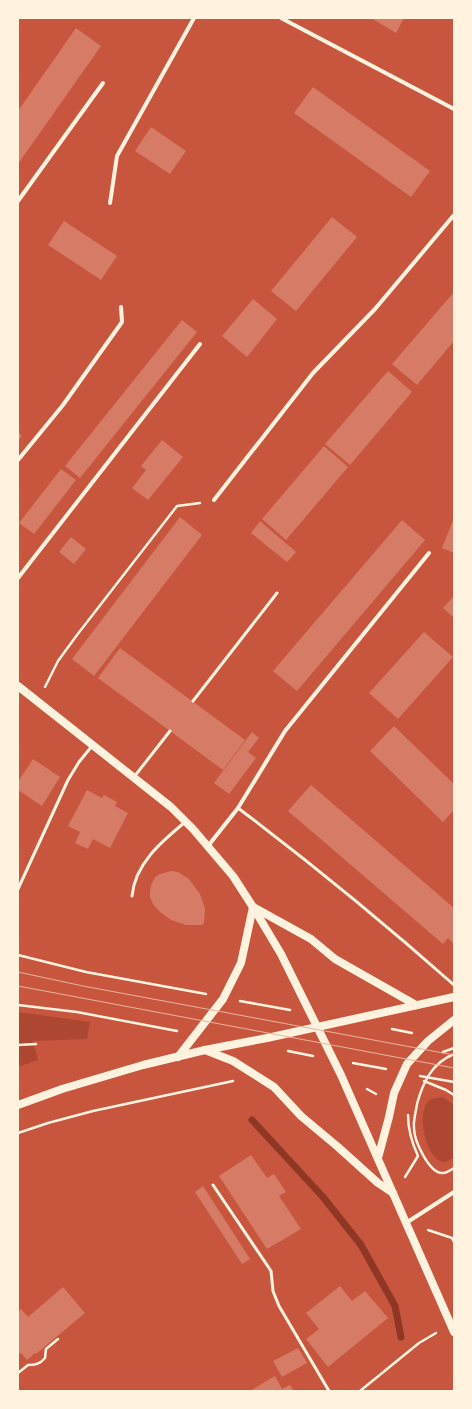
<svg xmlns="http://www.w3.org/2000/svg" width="472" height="1409" viewBox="0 0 472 1409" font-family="Literata,serif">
  <rect width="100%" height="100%" fill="#c8553d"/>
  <g fill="#ae4732">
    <path d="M18,1012L90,1022L87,1039L33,1041L38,1060L18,1067Z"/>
    <path d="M443,1097L454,1105V1157L446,1162C442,1162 438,1161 435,1157C425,1148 416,1109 430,1100C433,1098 439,1098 443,1097Z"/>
  </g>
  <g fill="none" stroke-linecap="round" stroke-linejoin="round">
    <path stroke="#8f3625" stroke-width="7" d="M252,1120L323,1197L361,1245L395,1306L401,1337"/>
  </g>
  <g fill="#d67c66">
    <path d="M371,18H404L396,33Z"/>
    <path d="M76,28L101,46L18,164V111Z"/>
    <path d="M313,87L430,171L411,197L294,113Z"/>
    <path d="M151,127L186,151L170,174L135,151Z"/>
    <path d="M332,217L357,237L296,311L271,291Z"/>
    <path d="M64,221L117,256L101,280L48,245Z"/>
    <path d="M454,292V341L417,385L392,364Z"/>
    <path d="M253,299L277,319L247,357L222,336Z"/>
    <path d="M182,320L197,332L80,478L65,466Z"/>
    <path d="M388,371L412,392L350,465L325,444Z"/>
    <path d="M18,432L22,436L18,441Z"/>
    <path d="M162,440L183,457L148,500L132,488L146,470L141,466Z"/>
    <path d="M324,446L348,467L286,540L262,519Z"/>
    <path d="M61,469L76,480L34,534L19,523Z"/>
    <path d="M180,517L202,535L94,676L72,659Z"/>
    <path d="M402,520L425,540L297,691L273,671Z"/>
    <path d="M453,520L454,521V553L442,548Z"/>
    <path d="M260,521L296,552L287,562L251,533Z"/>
    <path d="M71,537L86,549L74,564L59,552Z"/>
    <path d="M454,596V618L443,608Z"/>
    <path d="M424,632L453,657L398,719L369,693Z"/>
    <path d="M120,648L245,740L223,770L98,678Z"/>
    <path d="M394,726L454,784V810L443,822L370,751Z"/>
    <path d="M252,732L259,738L248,752L256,758L229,794L214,783Z"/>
    <path d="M33,759L60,777L42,806L18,790V782Z"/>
    <path d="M311,785L454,908V944L448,938L443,944L288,811Z"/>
    <path d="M87,790L102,798L104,795L117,802L115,806L128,813L110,848L93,839L88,849L75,843L80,832L68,826Z"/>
    <path d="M171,871L178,872L189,879L200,894L205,909L204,923L202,925H186L171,920L160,912L153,904L150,897V890L152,883L155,877L160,874Z"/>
    <path d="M251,1155L267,1178L274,1174L286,1192L279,1196L301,1229L267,1249L219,1176Z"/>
    <path d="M203,1186L250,1259L242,1264L195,1192Z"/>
    <path d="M340,1286L352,1301L365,1291L388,1318L328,1367L306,1339L319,1329L306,1313Z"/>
    <path d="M63,1287L85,1313L36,1354L35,1353L27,1360L21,1353L20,1354L18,1352V1311L21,1309L28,1317Z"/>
    <path d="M298,1348L307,1363L282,1377L273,1361Z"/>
    <path d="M275,1376L282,1389L290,1385L294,1391H250Z"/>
  </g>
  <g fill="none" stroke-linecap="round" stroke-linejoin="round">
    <g stroke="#fff3e0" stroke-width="2.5">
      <path d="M45,687L58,661L77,635L177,506L200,503"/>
      <path d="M18,955L86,972L206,994"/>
      <path d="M240,1001L290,1010"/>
      <path d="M18,1005L77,1012L177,1031"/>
      <path d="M392,1029L412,1033"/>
      <path d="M18,1045L36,1044"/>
      <path d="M288,1051L313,1056"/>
      <path d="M443,1052L454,1048"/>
      <path d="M454,1054C432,1063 423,1082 417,1104C416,1112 413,1121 414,1128C414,1140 429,1174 443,1173C446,1173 451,1170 454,1168"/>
      <path d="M353,1063L386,1069"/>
      <path d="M420,1076L454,1082"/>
      <path d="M424,1081L446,1090L454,1095"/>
      <path d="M367,1089L376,1094"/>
      <path d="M18,1133L48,1123L93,1111L233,1081"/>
      <path d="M405,1177L418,1156C412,1143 408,1130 408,1115"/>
      <path d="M428,1230L452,1238L454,1242"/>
      <path d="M18,1373L28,1365C35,1365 40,1364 45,1358L46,1349L58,1339"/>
      <path d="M360,1391L419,1343L436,1333"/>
    </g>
    <g stroke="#fff3e0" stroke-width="3">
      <path d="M193,701L277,593"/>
      <path d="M134,777L170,731"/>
      <path d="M238,808C312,864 384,923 454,985"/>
      <path d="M18,889L68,780L79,762L92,746"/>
      <path d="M132,896C135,864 161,842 184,823"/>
      <path d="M213,1185L271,1271L273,1291L279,1306L329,1391"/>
    </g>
    <g stroke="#fff3e0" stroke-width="4">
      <path d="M281,18L454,109"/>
      <path d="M18,201L103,83"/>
      <path d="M110,203L117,156L194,18"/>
      <path d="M18,460L63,405L122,322L121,307"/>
      <path d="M214,500L313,373L375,309L454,215"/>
      <path d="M18,578L200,344"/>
      <path d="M208,846L238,808L285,731L429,553"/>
      <path d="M406,1223L454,1192"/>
    </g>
    <g stroke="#fff3e0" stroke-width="8">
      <path d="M18,686L171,807L193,829L233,876L253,907L281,954L341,1075L454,1332"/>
      <path d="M255,908L311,939L335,959L416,1005"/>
      <path d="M205,1050L233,1061L274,1087L301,1116L338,1147L378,1183L393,1193"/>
      <path d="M178,1057L223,999L241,963L253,907"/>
      <path d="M18,1105L62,1089L143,1065L205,1050L267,1038L454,997"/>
      <path d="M378,1158L389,1117L394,1093L407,1064L428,1041L454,1020"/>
    </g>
    <g stroke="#e9b49f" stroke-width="1">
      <path d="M18,972L83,986L454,1055"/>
      <path d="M18,986L454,1068"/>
    </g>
  </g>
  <rect width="472" height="1409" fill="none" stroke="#fff3e0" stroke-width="38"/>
</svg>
